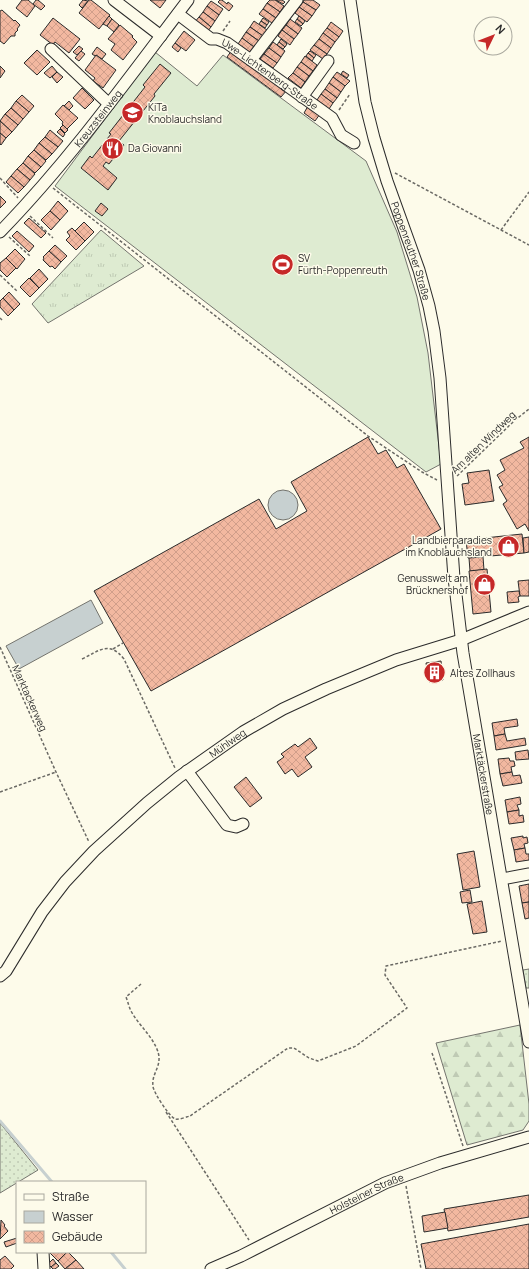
<svg xmlns="http://www.w3.org/2000/svg" width="529" height="1269" viewBox="0 0 529 1269" font-family="Manrope,sans-serif">
  <defs>
    <pattern id="grass-tufts" width="24" height="20" patternUnits="userSpaceOnUse"><rect width="24" height="20" fill="#deebd1"/><path d="M3 7l-1-3M5 7V3M7 7l1-3M15 17l-1-3M17 17v-4M19 17l1-3" fill="none" stroke="#bfcab4"/></pattern>
    <pattern id="forest-firs" width="22" height="20" patternUnits="userSpaceOnUse"><rect width="22" height="20" fill="#deebd1"/><path d="M5 1l3.5 6h-7zM16 11l3.5 6h-7z" fill="#bfcab4"/></pattern>
    <pattern id="park-dots" width="8" height="8" patternUnits="userSpaceOnUse"><rect width="8" height="8" fill="#deebd1"/><path d="M2 2h.1M6 6h.1" fill="none" stroke="#bfcab4" stroke-width="1.8" stroke-linecap="round"/></pattern>
    <pattern id="building-cross-hatch" width="8" height="8" patternUnits="userSpaceOnUse"><rect width="8" height="8" fill="#f2b8a0"/><path d="M0 0l8 8M0 8l8-8" fill="none" stroke="#d09e8a"/></pattern>
  </defs>
  <rect width="100%" height="100%" fill="#fdfbea"/>
  <path fill="url(#grass-tufts)" stroke="#74746e" d="M101,230L144,266L48,323L32,304Z"/>
  <path fill="url(#forest-firs)" stroke="#74746e" d="M520,1025L529,1104V1121L523,1130L467,1145L436,1043Z"/>
  <g fill="url(#park-dots)" stroke="#74746e">
    <path d="M529,969V988H526L523,970Z"/>
    <path d="M0,1123L38,1170L0,1193Z"/>
  </g>
  <path fill="#deebd1" stroke="#74746e" d="M155,52L197,86L223,55L366,161L397,232L417,297L428,353L441,464L426,472L55,186Z"/>
  <g fill="#c7d0d0" stroke="#74746e">
    <circle cx="283" cy="505" r="15"/>
    <path d="M91,600L103,623L19,669L6,646Z"/>
  </g>
  <g fill="none" stroke-linecap="round" stroke-linejoin="round">
    <g stroke="#c7d0d0" stroke-width="3">
      <path d="M0,1121L52,1182"/>
      <path d="M111,1252L125,1269"/>
    </g>
  </g>
  <g fill="url(#building-cross-hatch)" stroke="#2b2b2b">
    <path d="M22,0H28L35,6L27,17L16,8Z"/>
    <path d="M36,0H38L45,6L41,10L33,4Z"/>
    <path d="M83,0L88,1L82,8L79,5Z"/>
    <path d="M89,0H91L110,15L99,29L79,13Z"/>
    <path d="M150,0H166L160,8Z"/>
    <path d="M220,0H222L227,4L228,2L233,6L229,11L218,2Z"/>
    <path d="M270,0H275L284,6L280,12L267,3Z"/>
    <path d="M276,0H282L285,2L283,4Z"/>
    <path d="M304,0H313L320,5L316,10L303,2Z"/>
    <path d="M211,1L223,9L219,15L207,6Z"/>
    <path d="M303,2L316,10L312,16L299,7Z"/>
    <path d="M267,3L280,12L276,18L263,9Z"/>
    <path d="M207,6L219,15L215,21L203,12Z"/>
    <path d="M299,7L312,16L307,22L295,13Z"/>
    <path d="M263,9L276,18L272,23L259,14Z"/>
    <path d="M2,10L14,21L15,20L20,25L17,29L18,30L15,33V36H11L4,44L0,41V11Z"/>
    <path d="M203,12L215,21L211,27L199,17Z"/>
    <path d="M109,16L112,19L107,26L103,24Z"/>
    <path d="M299,16L305,21L303,24L297,19Z"/>
    <path d="M199,17L211,27L207,32L194,23Z"/>
    <path d="M53,18L80,39L69,53L55,42L53,45L40,35Z"/>
    <path d="M263,18L269,22L267,25L261,21Z"/>
    <path d="M112,19L119,25L114,32L107,26Z"/>
    <path d="M290,19L302,28L298,34L286,25Z"/>
    <path d="M297,19L303,24L301,26L295,22Z"/>
    <path d="M254,21L267,30L263,36L250,27Z"/>
    <path d="M261,21L267,25L265,28L259,24Z"/>
    <path d="M331,22L343,31L339,37L327,28Z"/>
    <path d="M120,25L133,36L132,37L137,42L123,60L111,50L115,44L108,39Z"/>
    <path d="M286,25L298,34L294,39L282,30Z"/>
    <path d="M250,27L263,36L259,41L246,32Z"/>
    <path d="M327,28L339,37L335,42L323,33Z"/>
    <path d="M282,30L294,39L290,45L278,36Z"/>
    <path d="M184,31L195,40L186,51L175,43Z"/>
    <path d="M246,32L259,41L254,47L242,38Z"/>
    <path d="M323,33L335,42L331,48L319,39Z"/>
    <path d="M242,38L254,47L250,53L238,44Z"/>
    <path d="M281,39L287,44L285,47L279,42Z"/>
    <path d="M319,39L331,48L327,54L314,45Z"/>
    <path d="M273,42L285,51L281,57L269,48Z"/>
    <path d="M279,42L285,47L283,49L277,45Z"/>
    <path d="M175,43L181,48L178,52L172,47Z"/>
    <path d="M314,45L327,54L323,59L310,50Z"/>
    <path d="M79,46L83,49L77,55L73,52Z"/>
    <path d="M97,47L106,54L102,59L96,55L95,56L92,54Z"/>
    <path d="M269,48L281,57L277,63L264,54Z"/>
    <path d="M37,50L50,62L37,75L24,63Z"/>
    <path d="M232,50L287,90L281,97L227,57Z"/>
    <path d="M81,51L85,54L79,61L75,58Z"/>
    <path d="M310,51L316,55L314,58L308,53Z"/>
    <path d="M308,53L314,58L312,61L306,56Z"/>
    <path d="M264,54L277,63L273,68L260,59Z"/>
    <path d="M96,55L116,70L103,88L93,81L95,78L85,70Z"/>
    <path d="M305,56L317,65L313,71L301,62Z"/>
    <path d="M301,62L313,71L309,76L297,67Z"/>
    <path d="M160,64L171,73L154,94L155,96L119,141L124,145L109,164L106,162L103,166L117,178L108,190L81,168L90,156L92,158L111,134L109,133L145,87L143,85Z"/>
    <path d="M0,66L5,71L0,78Z"/>
    <path d="M52,66L57,72L50,78L44,73Z"/>
    <path d="M297,67L309,76L305,82L293,73Z"/>
    <path d="M343,71L349,75L347,78L341,74Z"/>
    <path d="M57,72L63,77L57,83L52,77Z"/>
    <path d="M337,72L350,81L345,86L333,77Z"/>
    <path d="M293,73L305,82L301,88L288,78Z"/>
    <path d="M333,77L345,86L341,92L329,83Z"/>
    <path d="M329,83L341,92L337,98L325,89Z"/>
    <path d="M82,88L94,100L85,109L73,98Z"/>
    <path d="M325,89L337,98L333,103L321,94Z"/>
    <path d="M321,94L333,103L329,109L317,100Z"/>
    <path d="M22,95L34,106L29,112L16,101Z"/>
    <path d="M16,101L29,112L23,119L11,108Z"/>
    <path d="M69,101L73,106L69,110L64,106Z"/>
    <path d="M63,105L78,118L67,129L62,124L63,122L55,114Z"/>
    <path d="M308,106L320,114L315,121L304,113Z"/>
    <path d="M11,108L23,119L18,125L5,114Z"/>
    <path d="M5,114L18,125L12,132L0,121Z"/>
    <path d="M0,121L12,132L6,138L0,133Z"/>
    <path d="M63,125L68,130L65,133L60,128Z"/>
    <path d="M60,129L65,134L63,137L57,132Z"/>
    <path d="M50,130L63,141L58,147L45,137Z"/>
    <path d="M0,133L6,138L1,145L0,144Z"/>
    <path d="M45,137L58,147L52,154L39,143Z"/>
    <path d="M39,143L52,154L46,160L34,150Z"/>
    <path d="M34,150L46,161L41,167L28,156Z"/>
    <path d="M28,156L41,167L35,173L23,163Z"/>
    <path d="M23,163L35,174L30,180L17,169Z"/>
    <path d="M17,169L30,180L24,187L11,176Z"/>
    <path d="M11,176L24,187L18,193L6,182Z"/>
    <path d="M0,196L6,202L0,208Z"/>
    <path d="M58,201L68,211L60,220L50,211Z"/>
    <path d="M101,203L108,209L102,216L95,211Z"/>
    <path d="M50,211L60,220L51,230L41,220Z"/>
    <path d="M29,218L46,233L41,238L24,223Z"/>
    <path d="M84,222L94,232L85,241L75,231Z"/>
    <path d="M72,228L85,241L76,250L66,240L70,236L67,232Z"/>
    <path d="M17,231L34,246L29,252L12,236Z"/>
    <path d="M55,245L67,256L61,262L49,251Z"/>
    <path d="M15,249L25,259L17,269L6,258Z"/>
    <path d="M49,251L61,262L55,269L52,266L50,267L43,260L44,258L43,257Z"/>
    <path d="M6,258L16,268L7,277L0,270V263Z"/>
    <path d="M39,269L48,279L39,288L30,278Z"/>
    <path d="M29,278L39,288L30,297L20,287Z"/>
    <path d="M9,292L20,304L14,310L3,298Z"/>
    <path d="M3,298L14,310L8,316L0,307V301Z"/>
    <path d="M368,437L378,454L386,450L397,468L404,464L441,529L151,691L94,591L259,499L276,529L307,511L291,482Z"/>
    <path d="M529,437V531L525,524L517,529L503,504L507,501L499,487L503,485L497,475L505,470L500,460L524,448L520,442Z"/>
    <path d="M489,470L494,501L465,505L462,484L469,483L467,473Z"/>
    <path d="M522,534L524,553L468,558L466,540Z"/>
    <path d="M529,537V552L524,553L523,538Z"/>
    <path d="M483,557L484,570L470,571L469,558Z"/>
    <path d="M487,569L491,612L473,614L469,571Z"/>
    <path d="M529,580V596H520L518,581Z"/>
    <path d="M518,591H519L520,596L518,597L519,602L508,603L507,592Z"/>
    <path d="M441,661L443,680L429,682L426,663Z"/>
    <path d="M517,719L518,726L504,728L505,734L494,736L492,723Z"/>
    <path d="M505,734L507,741L525,738L526,745L496,750L494,736Z"/>
    <path d="M310,738L317,748L305,757L312,767L298,777L292,769L285,774L277,762L284,757L281,754L295,744L298,747Z"/>
    <path d="M528,750L529,759L516,760L515,752Z"/>
    <path d="M509,758L510,761H514L515,766L511,767L512,772L500,774L498,759Z"/>
    <path d="M512,772L513,776L520,775L522,783L503,786L500,774Z"/>
    <path d="M246,777L262,798L250,807L234,787Z"/>
    <path d="M520,797L521,804L517,805L519,810L507,812L505,800Z"/>
    <path d="M519,810V816L523,815L524,822L509,824L507,812Z"/>
    <path d="M523,836V838L527,837L528,843L524,844L525,848L514,850L511,838Z"/>
    <path d="M525,848L526,854H529V860L516,862L514,850Z"/>
    <path d="M474,851L480,887L463,890L457,854Z"/>
    <path d="M529,884V902L522,903L519,886Z"/>
    <path d="M470,890L472,902L462,903L460,892Z"/>
    <path d="M482,901L487,932L473,934L467,904Z"/>
    <path d="M529,902V918L525,919L522,903Z"/>
    <path d="M529,1195V1217L448,1231L444,1209Z"/>
    <path d="M445,1212L448,1228L424,1232L422,1216Z"/>
    <path d="M1,1220L5,1225L4,1226L8,1231L0,1239Z"/>
    <path d="M529,1224V1269H426L421,1244Z"/>
    <path d="M17,1238V1243L6,1247L4,1242Z"/>
    <path d="M49,1252H67L58,1261Z"/>
    <path d="M67,1252H68L76,1260L65,1269L58,1261Z"/>
    <path d="M5,1256L14,1266L11,1269H0V1260Z"/>
    <path d="M53,1259L56,1263L51,1267L48,1264Z"/>
    <path d="M76,1260L84,1269H65Z"/>
    <path d="M56,1263L59,1266L55,1269H53L51,1267Z"/>
  </g>
  <g fill="none" stroke-linecap="round" stroke-linejoin="round">
    <defs>
      <g id="minor">
        <path d="M114,0L161,36"/>
        <path id="s1" d="M350,0L365,102L374,138L387,181L419,270L429,306L434,331L440,378L454,578L463,653L529,1042"/>
        <path id="s2" d="M178,14L211,39H217L227,43L321,110L332,118L341,135L354,143"/>
        <path d="M51,49L109,104"/>
        <path d="M251,60L297,0"/>
        <path d="M302,97L328,61"/>
        <path id="s3" d="M0,232C70,160 128,79 188,0"/>
        <path d="M187,771L227,825L236,827L243,824"/>
        <path d="M502,879L529,874"/>
        <path id="s4" d="M0,976L6,971L42,912L65,882L94,851L147,803L179,777L243,732L283,709L326,689L396,660L461,640L529,612"/>
        <path d="M43,1252L44,1269"/>
        <path id="s5" d="M211,1269L241,1256L385,1183L440,1163L529,1137"/>
      </g>
    </defs>
    <use href="#minor" stroke="#2b2b2b" stroke-width="13"/>
    <g stroke="#6a6964" stroke-width="1.5" stroke-dasharray="3 2" stroke-linecap="butt">
      <path d="M223,31L230,21"/>
      <path d="M339,110L350,94"/>
      <path d="M395,173L529,245"/>
      <path d="M0,178L18,198"/>
      <path d="M53,188L368,436L422,472L437,480"/>
      <path d="M30,216L53,238"/>
      <path d="M501,230L529,192"/>
      <path d="M9,237L30,256"/>
      <path d="M0,275L18,292"/>
      <path d="M0,318L2,320"/>
      <path d="M457,476L514,421L529,409"/>
      <path d="M0,647L56,772L89,842"/>
      <path d="M113,649L123,643"/>
      <path d="M82,659C99,651 109,640 124,659L175,768"/>
      <path d="M0,792L56,772"/>
      <path d="M141,984L126,997C128,1002 129,1007 131,1011C138,1024 150,1034 156,1047C165,1065 151,1072 153,1086C153,1092 169,1116 175,1119C179,1120 186,1117 190,1116L288,1048H294L309,1058L318,1061L356,1046L407,1008L385,975L386,966L502,941"/>
      <path d="M432,1053L463,1146"/>
      <path d="M166,1112L249,1240"/>
      <path d="M406,1186L421,1269"/>
    </g>
    <use href="#minor" stroke="#fdfbea" stroke-width="11"/>
  </g>
  <defs>
    <symbol id="school-disc" viewBox="-11 -11 22 22"><circle r="9.5" fill="#c62828" stroke="#fdfbea"/><path d="M0-5L7-2L0 1L-7-2ZM-4 1L0 2.5L4 1V4Q0 6-4 4Z" fill="#fff"/></symbol>
    <symbol id="restaurant-disc" viewBox="-11 -11 22 22"><circle r="9.5" fill="#c62828" stroke="#fdfbea"/><path d="M-5-6h1v4h1v-4h1v4h1v-4h1v5L-1.5 .5V6h-2V.5L-5-1ZM5-6V6H3V1.5H1.5Q1.5-4 5-6Z" fill="#fff"/></symbol>
    <symbol id="stadium-disc" viewBox="-11 -11 22 22"><circle r="9.5" fill="#c62828" stroke="#fdfbea"/><path d="M0-5a6.5 5 0 1 0 0 10a6.5 5 0 1 0 0-10ZM-3.5-1.8h7v3.6h-7Z" fill="#fff"/></symbol>
    <symbol id="shop-disc" viewBox="-11 -11 22 22"><circle r="9.5" fill="#c62828" stroke="#fdfbea"/><path d="M-5-2.5h2.3a2.7 3.5 0 0 1 5.4 0H5L5.5 6h-11ZM-1.5-2.5h3a1.5 2.3 0 0 0-3 0Z" fill="#fff"/></symbol>
    <symbol id="building-disc" viewBox="-11 -11 22 22"><circle r="9.5" fill="#c62828" stroke="#fdfbea"/><path d="M-4-6H4V6H1V3H-1V6H-4ZM-2.5-4.3h1.7v1.8h-1.7ZM.8-4.3h1.7v1.8H.8ZM-2.5-1h1.7V.8h-1.7ZM.8-1h1.7V.8H.8Z" fill="#fff"/></symbol>
  </defs>
  <g fill-rule="evenodd">
    <use href="#school-disc" x="120" y="100" width="25" height="25"/>
    <use href="#restaurant-disc" x="100" y="136" width="25" height="25"/>
    <use href="#stadium-disc" x="270" y="252" width="25" height="25"/>
    <use href="#shop-disc" x="496" y="534" width="25" height="25"/>
    <use href="#shop-disc" x="472" y="572" width="25" height="25"/>
    <use href="#building-disc" x="422" y="660" width="25" height="25"/>
  </g>
  <g text-anchor="middle" dominant-baseline="central" stroke-width="3" stroke-linejoin="round" paint-order="stroke">
    <g font-size="10" fill="#2b2b2b" stroke="#fdfbea">
      <text stroke="none"><textPath href="#s2" startOffset="111">Uwe-Lichtenberg-Straße</textPath></text>
      <text stroke="none"><textPath href="#s3" startOffset="150">Kreuzsteinweg</textPath></text>
      <text stroke="none"><textPath href="#s1" startOffset="259">Poppenreuther Straße</textPath></text>
      <text transform="translate(483 442) rotate(-44)">Am alten Windweg</text>
      <text transform="translate(30 698) rotate(66)">Marktackerweg</text>
      <text stroke="none"><textPath href="#s4" startOffset="329">Mühlweg</textPath></text>
      <text stroke="none"><textPath href="#s1" startOffset="789">Marktäckerstraße</textPath></text>
      <text stroke="none"><textPath href="#s5" startOffset="173">Holsteiner Straße</textPath></text>
    </g>
    <g font-size="10" fill="#2b2b2b" stroke="#fdfbea" text-anchor="start">
      <text x="148" y="107">KiTa<tspan x="148" dy="12">Knoblauchsland</tspan></text>
      <text x="128" y="148">Da Giovanni</text>
      <text x="298" y="258">SV<tspan x="298" dy="12">Fürth-Poppenreuth</tspan></text>
      <text x="492" y="540" text-anchor="end">Landbierparadies<tspan x="492" dy="12">im Knoblauchsland</tspan></text>
      <text x="468" y="578" text-anchor="end">Genusswelt am<tspan x="468" dy="12">Brücknershof</tspan></text>
      <text x="450" y="673">Altes Zollhaus</text>
    </g>
  </g>
  <rect x="16" y="1181" width="130" height="72" fill="#fdfbea" stroke="#a9a89e"/>
  <rect x="24" y="1194" width="20" height="6" fill="#fdfbea" stroke="#a9a89e"/>
  <text x="52" y="1201" font-size="12" fill="#2b2b2b">Straße</text>
  <rect x="24" y="1211" width="20" height="12" fill="#c7d0d0" stroke="#a9a89e"/>
  <text x="52" y="1221" font-size="12" fill="#2b2b2b">Wasser</text>
  <rect x="24" y="1231" width="20" height="12" fill="url(#building-cross-hatch)" stroke="#a9a89e"/>
  <text x="52" y="1241" font-size="12" fill="#2b2b2b">Gebäude</text>
  <g transform="translate(493 36) rotate(47)"><circle r="19" fill="#fdfbea" stroke="#a9a89e"/>
  <path d="M0-3L7 15L0 10L-7 15Z" fill="#c62828"/>
  <text y="-6" font-size="11" font-weight="bold" text-anchor="middle" fill="#2b2b2b">N</text>
  </g>
</svg>
